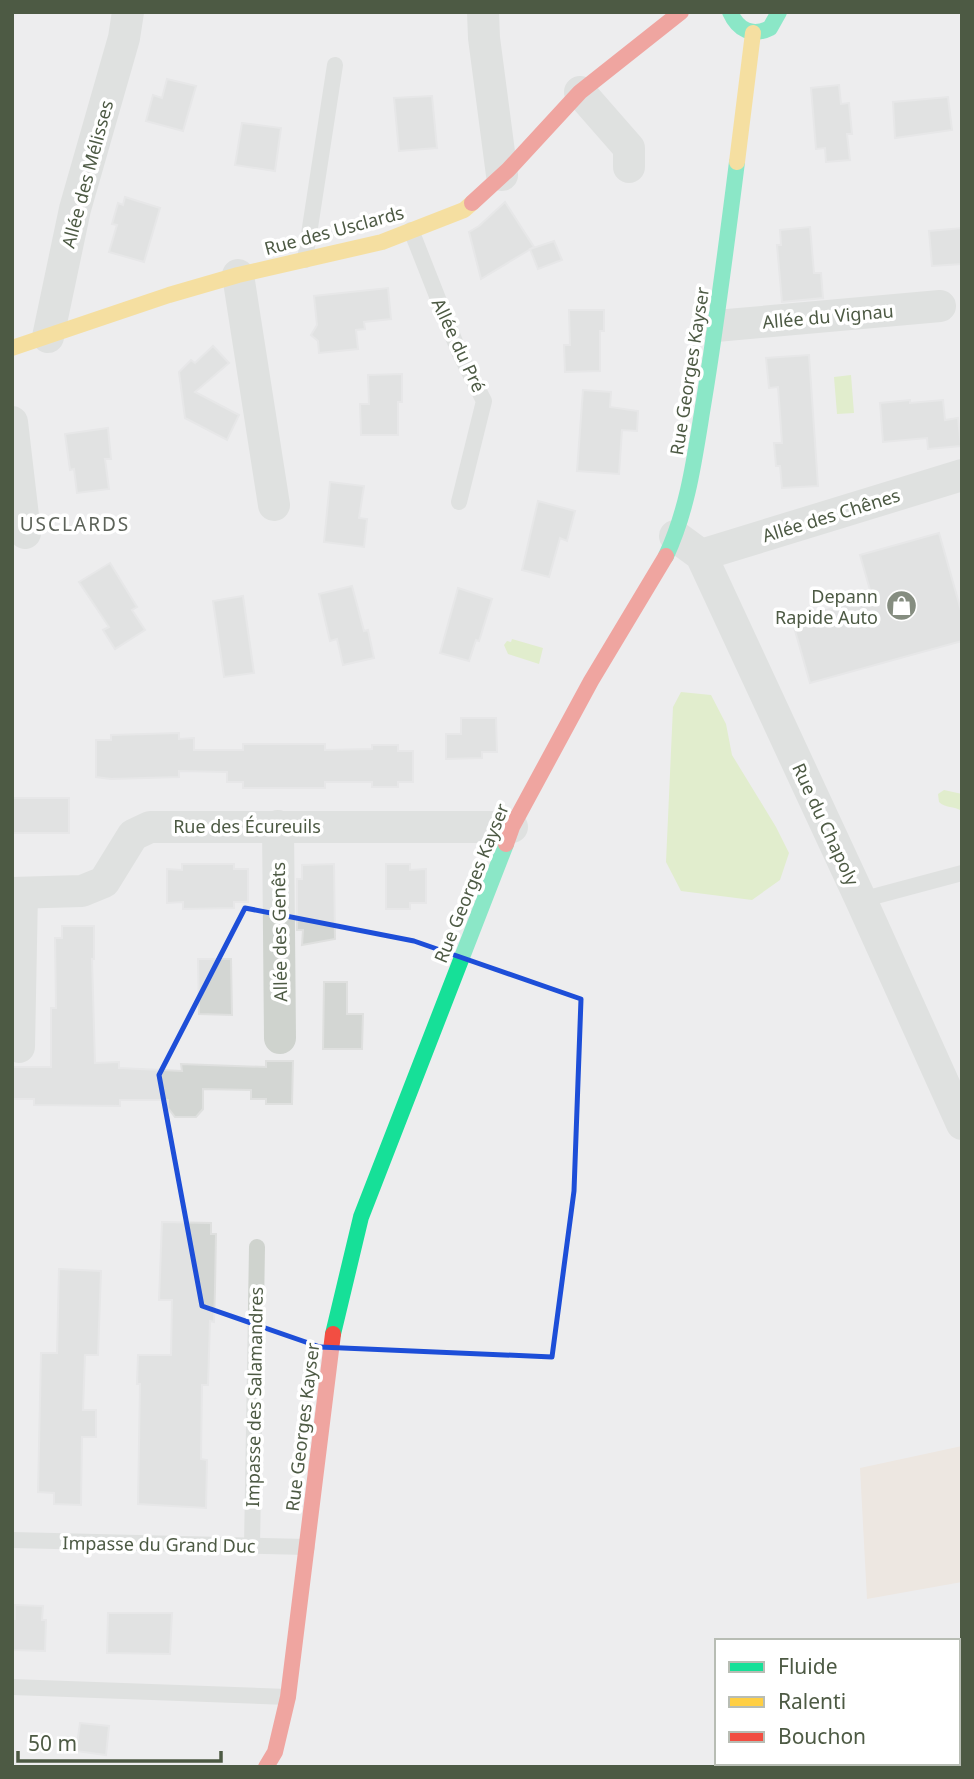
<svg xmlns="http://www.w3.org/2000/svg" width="974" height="1779" viewBox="0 0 974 1779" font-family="'Noto Sans',sans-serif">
  <rect width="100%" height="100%" fill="#ededee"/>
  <path fill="#eee0d0" d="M962,1446V1582L867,1599L860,1468Z"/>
  <g fill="#d3eda4">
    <path d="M851,375L854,413L837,414L834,377Z"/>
    <path d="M512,639L543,648L539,664L508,654L504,645L507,641L511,642Z"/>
    <path d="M681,692L711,695L726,724L732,755L776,827L789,853L780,880L752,900L681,891L666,862L673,707Z"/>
    <path d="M944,790L962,794V811C954,806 945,808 939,802L938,794Z"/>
  </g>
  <g fill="#d3d6d3" stroke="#dfe0df" stroke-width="2">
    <path d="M167,79L196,86L183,131L146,121L153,95L162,98Z"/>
    <path d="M839,85L841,104L849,103L852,134H847L850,160L826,162L825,148L816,149L811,88Z"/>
    <path d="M432,96L437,148L399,151L394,98Z"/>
    <path d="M948,97L952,130L895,138L893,102Z"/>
    <path d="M242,123L281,128L275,171L235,165Z"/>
    <path d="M125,197L160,208L144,262L109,252L117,225L112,224L118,203L123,205Z"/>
    <path d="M505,202L534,247L481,279L469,232L479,226Z"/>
    <path d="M810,227L814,273H821L823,298L782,302L777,245H781L780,230Z"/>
    <path d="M962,228V264L932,266L929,231Z"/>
    <path d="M554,241L562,260L538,269L530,249Z"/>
    <path d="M388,288L391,319L364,322L365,329L356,330L358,349L319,353L318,341L311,335L317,325L314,296Z"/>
    <path d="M569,310H604V331H600V371L565,372L564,345H570Z"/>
    <path d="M213,346L229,363L195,392L239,415L227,440L185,418L179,372L191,360L195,363Z"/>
    <path d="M809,355L818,486L782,488L780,466H776L774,443H782L778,387L769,388L766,358Z"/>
    <path d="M402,374V402H398V435H361L360,404H369L368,375Z"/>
    <path d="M583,390L611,392L610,407L638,411L637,431L622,430L619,474L577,471Z"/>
    <path d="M910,400V403L943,400L945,420L958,418L961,446L928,449L927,438L883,442L880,403Z"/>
    <path d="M108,428L111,459H105L109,489L77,493L74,469L70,470L65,434Z"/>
    <path d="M330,482L364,486L359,518L367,519L364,547L324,542Z"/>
    <path d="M538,501L575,511L567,541L560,538L549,577L522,570Z"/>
    <path d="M939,533L962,614V641L810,683L792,620L872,597L860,555Z"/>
    <path d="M110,563L137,607L132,610L145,630L115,649L103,630L109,627L79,582Z"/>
    <path d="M352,586L364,631L368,630L374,658L343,665L337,639L330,641L319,594Z"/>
    <path d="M458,588L492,599L479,641L476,640L469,661L440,653Z"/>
    <path d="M243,596L254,673L224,677L213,601Z"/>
    <path d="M461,718H496L497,752H482V758L446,759V734H461Z"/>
    <path d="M179,733V739L194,738V750H243V744H325V750L372,749V745H398V751H413V782H398V787H372V782H325V788H243V782H227V772L179,771V777L111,779L96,777V740H111V735Z"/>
    <rect x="12" y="798" width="57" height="35"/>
    <path d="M182,864H234V869H248V902H234V908L183,909V902L167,903V869L182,870Z"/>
    <path d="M334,864L335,939L302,945L303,930H297V879H302V865Z"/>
    <path d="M386,864H410V870L426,869V903H410V909H386Z"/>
    <path d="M62,926H94V959H92L95,1063L119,1062V1068L182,1071L181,1064L266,1067V1061H293L292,1104H266V1099H251V1090L203,1089V1109L196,1117H175L168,1108V1100H120V1106L34,1105V1099H12V1067H51V1008H56L55,938H62Z"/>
    <path d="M198,959H231L232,1015L199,1014Z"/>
    <path d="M324,982H347V1014H363L362,1049H323Z"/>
    <path d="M162,1222L211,1223V1234H216L215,1289L214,1322L210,1321L208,1385H202L201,1459L207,1460L206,1508L138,1504L140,1384H137L138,1355H171L172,1300H159Z"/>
    <path d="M59,1269L101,1271L98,1355H85L83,1410H96V1437H82L81,1505L54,1504V1493L38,1492L41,1353H57Z"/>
    <path d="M15,1605L43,1606L42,1620H46L45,1651L12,1650V1619H15Z"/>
    <path d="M108,1613H172L170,1654L107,1653Z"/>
    <path d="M80,1723L109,1726L106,1755L76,1751Z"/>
  </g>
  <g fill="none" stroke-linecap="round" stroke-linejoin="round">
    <g stroke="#cfd3ce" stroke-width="16">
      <path d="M411,230L459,352L484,401L459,502"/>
      <path d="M305,260L335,65"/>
      <path d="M861,900L962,873"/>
      <path d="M12,1540L307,1547"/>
      <path d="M252,1546L257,1247"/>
      <path d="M12,1687L288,1697"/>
    </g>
    <g stroke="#cfd3ce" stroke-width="32">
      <path d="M483,12L484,38L502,175"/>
      <path d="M580,92L629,148V167"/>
      <path d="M238,275L274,505"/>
      <path d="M716,326L940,306"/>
      <path d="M48,337L75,209L124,38L128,12"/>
      <path d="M12,422L25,533"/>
      <path d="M675,536L701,555L861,900L962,1124"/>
      <path d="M701,555L962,475"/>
      <path d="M278,826L280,1038"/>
      <path d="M12,893L82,891L104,882L133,835L150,827H512"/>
      <path d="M19,1047L22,893"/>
    </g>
    <g stroke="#16e098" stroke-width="16">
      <path d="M730,12C738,30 752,37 770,28L779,12"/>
      <path d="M666,556C689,507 695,454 704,400C717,321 727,241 737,162"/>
      <path d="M333,1334L361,1217L506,844"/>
    </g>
    <g stroke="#ffcf43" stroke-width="16">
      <path d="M737,162L753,33"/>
      <path d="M12,348L169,295L238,275L382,242L464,210L472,203"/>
    </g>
    <g stroke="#f24e42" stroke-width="16">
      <path d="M472,203L508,170L580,92L681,12"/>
      <path d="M506,844L512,827L591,681L666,556"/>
      <path d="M266,1767L275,1752L288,1697L333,1334"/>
    </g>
  </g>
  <path d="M0 0H974V1779H0ZM245,908L414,941L581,999L574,1191L552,1357L320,1347L202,1306L159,1075Z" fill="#ededee" fill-opacity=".55" fill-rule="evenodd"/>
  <path fill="none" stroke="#1d4ed8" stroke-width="5" stroke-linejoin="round" d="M245,908L414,941L581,999L574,1191L552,1357L320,1347L202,1306L159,1075Z"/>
  <defs>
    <symbol id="shop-disc" viewBox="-11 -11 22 22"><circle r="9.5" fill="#858d80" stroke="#fff"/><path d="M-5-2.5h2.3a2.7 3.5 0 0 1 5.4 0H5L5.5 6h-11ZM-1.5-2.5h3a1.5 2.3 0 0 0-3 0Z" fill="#fff"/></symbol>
  </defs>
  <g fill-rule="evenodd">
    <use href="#shop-disc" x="884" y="588" width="35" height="35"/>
  </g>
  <g text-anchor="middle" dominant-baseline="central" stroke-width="7" stroke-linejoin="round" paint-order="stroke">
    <g font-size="18" fill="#4d5a44" stroke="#fff">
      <text transform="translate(87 174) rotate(-75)">Allée des Mélisses</text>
      <text transform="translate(334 230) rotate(-15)">Rue des Usclards</text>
      <text transform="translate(828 316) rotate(-5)">Allée du Vignau</text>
      <text transform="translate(459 345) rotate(65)">Allée du Pré</text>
      <text transform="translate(689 371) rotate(-81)">Rue Georges Kayser</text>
      <text transform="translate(831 515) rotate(-17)">Allée des Chênes</text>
      <text transform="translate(826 824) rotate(65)">Rue du Chapoly</text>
      <text x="247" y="826">Rue des Écureuils</text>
      <text transform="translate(471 883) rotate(-68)">Rue Georges Kayser</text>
      <text transform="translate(279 932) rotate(-91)">Allée des Genêts</text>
      <text transform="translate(254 1397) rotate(-89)">Impasse des Salamandres</text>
      <text transform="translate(302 1427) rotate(-83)">Rue Georges Kayser</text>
      <text transform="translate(159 1544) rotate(1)">Impasse du Grand Duc</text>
    </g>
    <g font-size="18" fill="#4d5a44" stroke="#fff" text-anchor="end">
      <text x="878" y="596">Depann<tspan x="878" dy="21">Rapide Auto</tspan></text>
    </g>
    <g font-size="19" letter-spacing="2" fill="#5c6259" stroke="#fff">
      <text x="75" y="524">USCLARDS</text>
    </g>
  </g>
  <rect width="974" height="1779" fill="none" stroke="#4d5a44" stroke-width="28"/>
  <rect x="715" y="1639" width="245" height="126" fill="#ffffff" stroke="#b8bdb4" stroke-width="2"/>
  <rect x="729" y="1662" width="35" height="10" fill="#16e098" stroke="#b8bdb4" stroke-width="2"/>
  <text x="778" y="1674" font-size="21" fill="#4d5a44">Fluide</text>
  <rect x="729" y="1697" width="35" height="10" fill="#ffcf43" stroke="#b8bdb4" stroke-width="2"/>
  <text x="778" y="1709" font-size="21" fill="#4d5a44">Ralenti</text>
  <rect x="729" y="1732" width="35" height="10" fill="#f24e42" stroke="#b8bdb4" stroke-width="2"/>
  <text x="778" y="1744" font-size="21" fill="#4d5a44">Bouchon</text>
  <path d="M18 1751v10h203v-10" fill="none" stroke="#4d5a44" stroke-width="3.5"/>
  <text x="28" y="1751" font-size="21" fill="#4d5a44" stroke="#ffffff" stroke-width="5" paint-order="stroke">50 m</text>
</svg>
